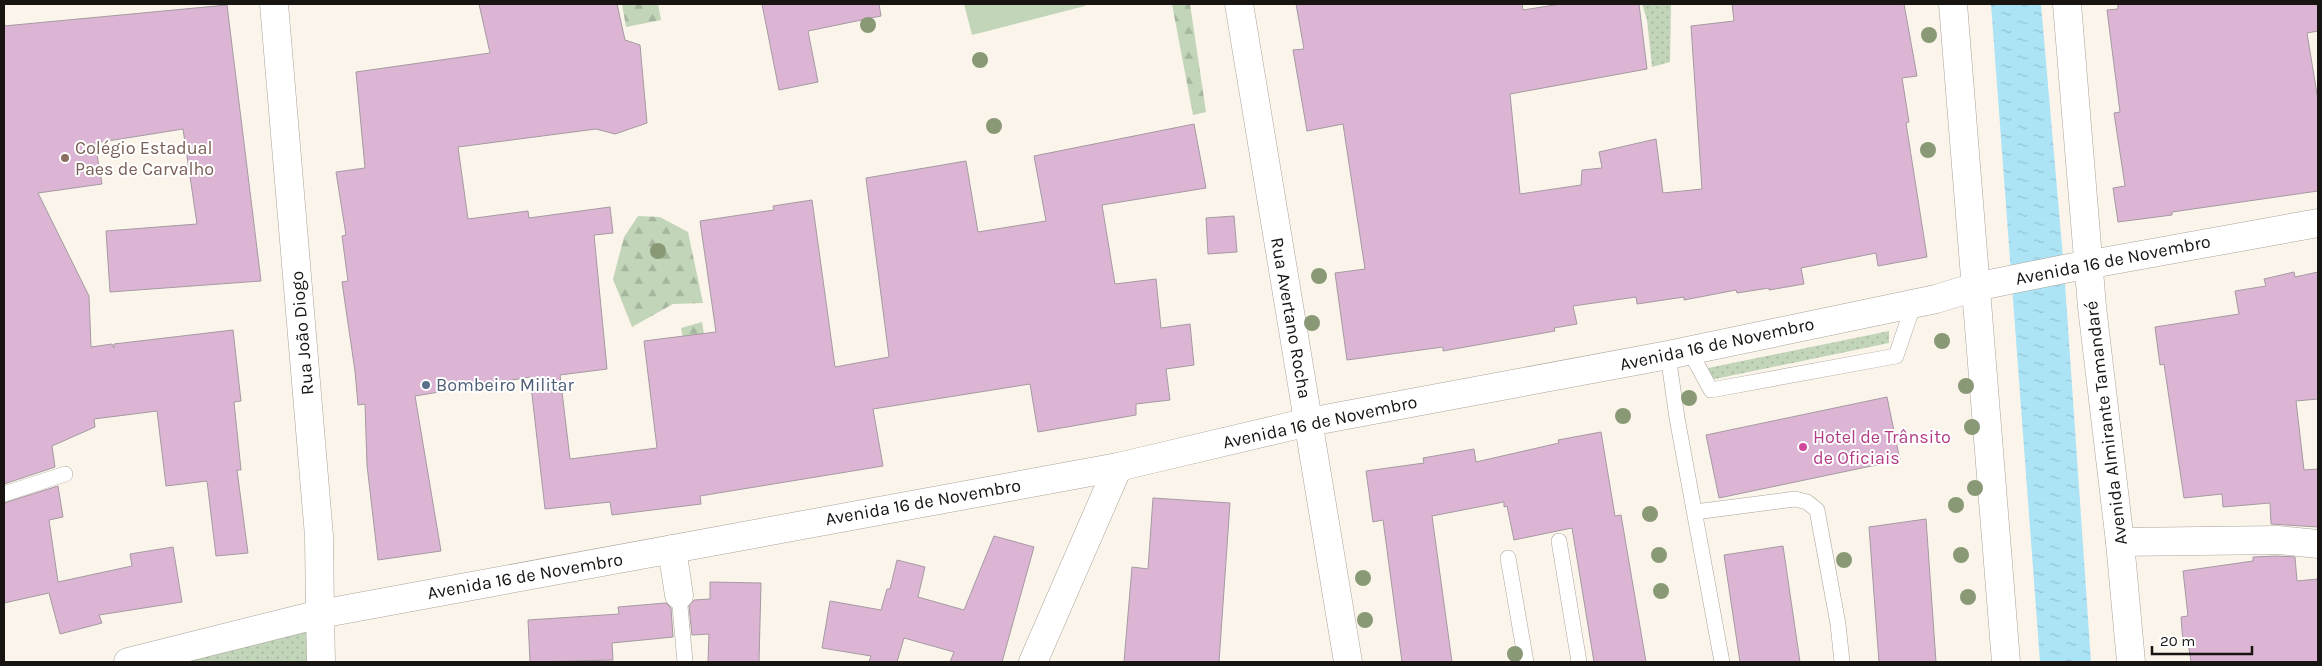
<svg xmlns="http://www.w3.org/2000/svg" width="2322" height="666" viewBox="0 0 2322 666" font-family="Karla,sans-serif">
  <defs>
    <pattern id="grass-dots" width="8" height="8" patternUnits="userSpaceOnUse" patternTransform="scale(1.25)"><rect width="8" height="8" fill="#c2d5b9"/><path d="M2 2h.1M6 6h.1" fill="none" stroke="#a6b69e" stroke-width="1.8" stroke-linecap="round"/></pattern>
    <pattern id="forest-firs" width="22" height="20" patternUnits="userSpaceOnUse" patternTransform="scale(1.25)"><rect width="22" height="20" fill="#c2d5b9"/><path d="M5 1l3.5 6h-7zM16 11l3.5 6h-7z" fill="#a6b69e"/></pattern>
    <pattern id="water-ripples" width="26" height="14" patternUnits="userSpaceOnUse" patternTransform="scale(1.25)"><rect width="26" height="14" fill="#ace4f6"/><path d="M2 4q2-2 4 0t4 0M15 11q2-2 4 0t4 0" fill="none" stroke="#93c3d2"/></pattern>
  </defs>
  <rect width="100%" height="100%" fill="#fbf4ea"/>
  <g fill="url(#grass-dots)">
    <path d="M1642,4H1671L1670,62L1652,67L1647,20Z"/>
    <path d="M1889,331V343L1710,380L1708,368Z"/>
    <path d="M313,620L316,662H128Z"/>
  </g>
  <g fill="url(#forest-firs)">
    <path d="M622,4H658L661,20L626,27Z"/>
    <path d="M1172,4H1190L1206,112L1193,115Z"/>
    <path d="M638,216L660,217L688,232L703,303L673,304L632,327L613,279L624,237Z"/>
    <path d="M702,322L711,376L691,380L681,328Z"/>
  </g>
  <path fill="#c2d5b9" d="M964,4H1085V6L972,35Z"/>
  <path fill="url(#water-ripples)" d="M1991,4H2041L2064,269L2091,662H2040Z"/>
  <g fill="#ddb5d4" stroke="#a49aa2">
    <path d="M479,4H617L625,40L640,45L647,123L615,134L596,129L458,147L468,219L528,211L529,218L610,207L613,233L594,235L607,369L560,375L570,459L657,448L644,341L716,332L700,221L774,210L773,206L812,200L835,367L889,357L866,178L966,161L978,232L1046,221L1034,156L1194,124L1206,188L1102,205L1115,284L1156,279L1161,328L1190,324L1194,365L1166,369L1170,400L1136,404V415L1038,432L1030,384L873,409L883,466L700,496L701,504L612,515L610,502L545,509L530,377L415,396L441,551L378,560L367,465L365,404L358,405L355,371L342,282L348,281L342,236L346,235L336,172L365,168L356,72L490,53Z"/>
    <path d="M762,4H879L881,16L808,31L818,82L779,90Z"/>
    <path d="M1296,4H1522L1523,10L1561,4H1639L1647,69L1510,94L1520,194L1581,185L1582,170L1602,168L1599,152L1656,139L1663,193L1702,189L1691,26L1734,21L1732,4H1904L1917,76L1902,78L1909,122L1906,123L1927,257L1878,266L1876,253L1801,268L1804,284L1769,290V288L1737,293L1736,290L1684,300V297L1637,304L1636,297L1573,306L1577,324L1554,328L1555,331L1443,351V347L1347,360L1335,273L1365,269L1343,124L1307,131L1293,50L1304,49Z"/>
    <path d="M2118,4H2318V31L2307,33L2318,100V191L2172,212V215L2118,222L2113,188L2125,186L2114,113L2120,112L2107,10L2118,9Z"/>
    <path d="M227,5L261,281L110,292L106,231L197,224L183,129L95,143L102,184L38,193L89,296L91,347L112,344L114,348V344L233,330L241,401L234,402L241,470H237L248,553L216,556L207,481L166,486L157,411L94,419L95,427L52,446L55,467L4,484V26Z"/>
    <path d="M1234,216L1237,252L1208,254L1206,218Z"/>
    <path d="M2294,272L2295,277L2318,272V399L2296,401L2304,470L2318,469V527L2271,524L2270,503L2223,507L2222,494L2184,498L2164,364L2160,365L2155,327L2239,314L2235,291L2266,286L2264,279Z"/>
    <path d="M1887,397L1900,460L1719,498L1706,435Z"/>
    <path d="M1601,432L1615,516L1621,515L1646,662H1594L1572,528L1514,540L1507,506L1504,507V502L1432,516L1452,662H1402L1383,520L1373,522L1366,471L1424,463L1423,458L1474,449L1476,462L1559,443L1558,440Z"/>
    <path d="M58,486L63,517L49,520L58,582L132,566L130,554L173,547L182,602L99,615L102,623L60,634L49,593L4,603V503Z"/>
    <path d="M1153,498L1230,503L1219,662H1124L1132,567L1148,569Z"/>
    <path d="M1926,519L1936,662H1879L1869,527Z"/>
    <path d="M994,536L1034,547L1002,662H950L954,652L904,638L897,662H869L871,656L822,648L830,601L881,610L887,589H890L897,560L925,567L918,597L964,610Z"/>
    <path d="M1783,546L1800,662H1740L1724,555Z"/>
    <path d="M2277,556L2295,557L2297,581L2318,579V662H2191L2188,642H2183L2181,617L2188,616L2183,571L2253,561V557Z"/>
    <path d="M710,582L761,583L759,662H708L709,634L692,635L689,606L694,600L710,599Z"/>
    <path d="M666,603L671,608L673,637L612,643L613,660L530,662L528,620L619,614L618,607Z"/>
  </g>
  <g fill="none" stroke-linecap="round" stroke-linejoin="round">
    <defs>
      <g id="service">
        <path d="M1689,350L1711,390L1896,356L1914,303"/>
        <path d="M1668,355L1677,418L1722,662"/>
        <path d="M4,494L65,474"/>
        <path d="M1695,512L1795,499L1807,502L1817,510L1838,624L1842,662"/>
        <path d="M1559,541L1579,662"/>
        <path d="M1508,558L1526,662"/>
        <path d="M679,595L685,662"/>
      </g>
      <g id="minor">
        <path d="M1239,4L1348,662"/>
        <path d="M2120,542L2278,540L2318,544"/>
        <path d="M672,549L679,595"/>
        <path d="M320,614L321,662"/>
        <path d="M1033,662L1118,467"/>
      </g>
      <path id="tertiary" d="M274,4L319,536L320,614"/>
      <g id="secondary">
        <path d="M1953,4L2006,662"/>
        <path d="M2067,4L2092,307L2120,542L2131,662"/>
        <path d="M128,662L320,614L1118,467L1309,422L1668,355L1936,299L1975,287L2064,269L2318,223"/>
      </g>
    </defs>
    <use href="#service" stroke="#aaa39a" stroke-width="16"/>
    <use href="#minor" stroke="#aaa39a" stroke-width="29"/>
    <use href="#tertiary" stroke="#aaa39a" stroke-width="29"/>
    <use href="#secondary" stroke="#aaa39a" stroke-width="29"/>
    <use href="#service" stroke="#fff" stroke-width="15"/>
    <use href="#minor" stroke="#fff" stroke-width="28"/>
    <use href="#tertiary" stroke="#fff" stroke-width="28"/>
    <use href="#secondary" stroke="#fff" stroke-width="28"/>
  </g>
  <g fill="#899976">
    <circle cx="868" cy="25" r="8"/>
    <circle cx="1929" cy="35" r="8"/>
    <circle cx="980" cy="60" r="8"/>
    <circle cx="994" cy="126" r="8"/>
    <circle cx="1928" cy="150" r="8"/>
    <circle cx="658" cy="251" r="8"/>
    <circle cx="1319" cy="276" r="8"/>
    <circle cx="1312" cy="323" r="8"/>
    <circle cx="1942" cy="341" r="8"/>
    <circle cx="1966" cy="386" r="8"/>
    <circle cx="1689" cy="398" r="8"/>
    <circle cx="1623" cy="416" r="8"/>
    <circle cx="1972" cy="427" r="8"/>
    <circle cx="1975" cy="488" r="8"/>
    <circle cx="1956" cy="505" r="8"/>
    <circle cx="1650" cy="514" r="8"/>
    <circle cx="1659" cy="555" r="8"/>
    <circle cx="1961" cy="555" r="8"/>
    <circle cx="1844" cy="560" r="8"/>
    <circle cx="1363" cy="578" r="8"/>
    <circle cx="1661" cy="591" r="8"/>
    <circle cx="1968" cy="597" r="8"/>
    <circle cx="1365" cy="620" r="8"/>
    <circle cx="1515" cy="654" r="8"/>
  </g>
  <circle fill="#8d6e63" stroke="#fff" stroke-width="2" cx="65" cy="158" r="5"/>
  <circle fill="#5c6f8a" stroke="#fff" stroke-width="2" cx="426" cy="385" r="5"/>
  <circle fill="#d1479c" stroke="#fff" stroke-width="2" cx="1803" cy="447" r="5"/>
  <g text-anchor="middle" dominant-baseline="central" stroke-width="4" stroke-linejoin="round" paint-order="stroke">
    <g font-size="18" fill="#785e54" stroke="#fff" text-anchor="start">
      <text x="75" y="148">Colégio Estadual<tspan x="75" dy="21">Paes de Carvalho</tspan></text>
    </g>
    <g font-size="18" fill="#171411" stroke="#fff">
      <text transform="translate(2113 260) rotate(-11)">Avenida 16 de Novembro</text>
      <text transform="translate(1291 318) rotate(80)">Rua Avertano Rocha</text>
      <text transform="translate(302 333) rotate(-95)">Rua João Diogo</text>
      <text transform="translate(1717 344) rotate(-12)">Avenida 16 de Novembro</text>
      <text transform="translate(1320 422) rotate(-12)">Avenida 16 de Novembro</text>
      <text transform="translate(2106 423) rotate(-97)">Avenida Almirante Tamandaré</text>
      <text transform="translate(923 502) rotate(-10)">Avenida 16 de Novembro</text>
      <text transform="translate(525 576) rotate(-10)">Avenida 16 de Novembro</text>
    </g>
    <g font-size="18" fill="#4e5e75" stroke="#fff" text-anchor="start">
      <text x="436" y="385">Bombeiro Militar</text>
    </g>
    <g font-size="18" fill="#b23c85" stroke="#fff" text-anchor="start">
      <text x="1813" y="437">Hotel de Trânsito<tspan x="1813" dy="21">de Oficiais</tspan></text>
    </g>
  </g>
  <rect width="2322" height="666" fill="none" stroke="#171411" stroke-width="10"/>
  <path d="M2152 646v8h100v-8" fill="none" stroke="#171411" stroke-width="2.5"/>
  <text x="2160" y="646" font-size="15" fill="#171411" stroke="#ffffff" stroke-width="4" paint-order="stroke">20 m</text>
</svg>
